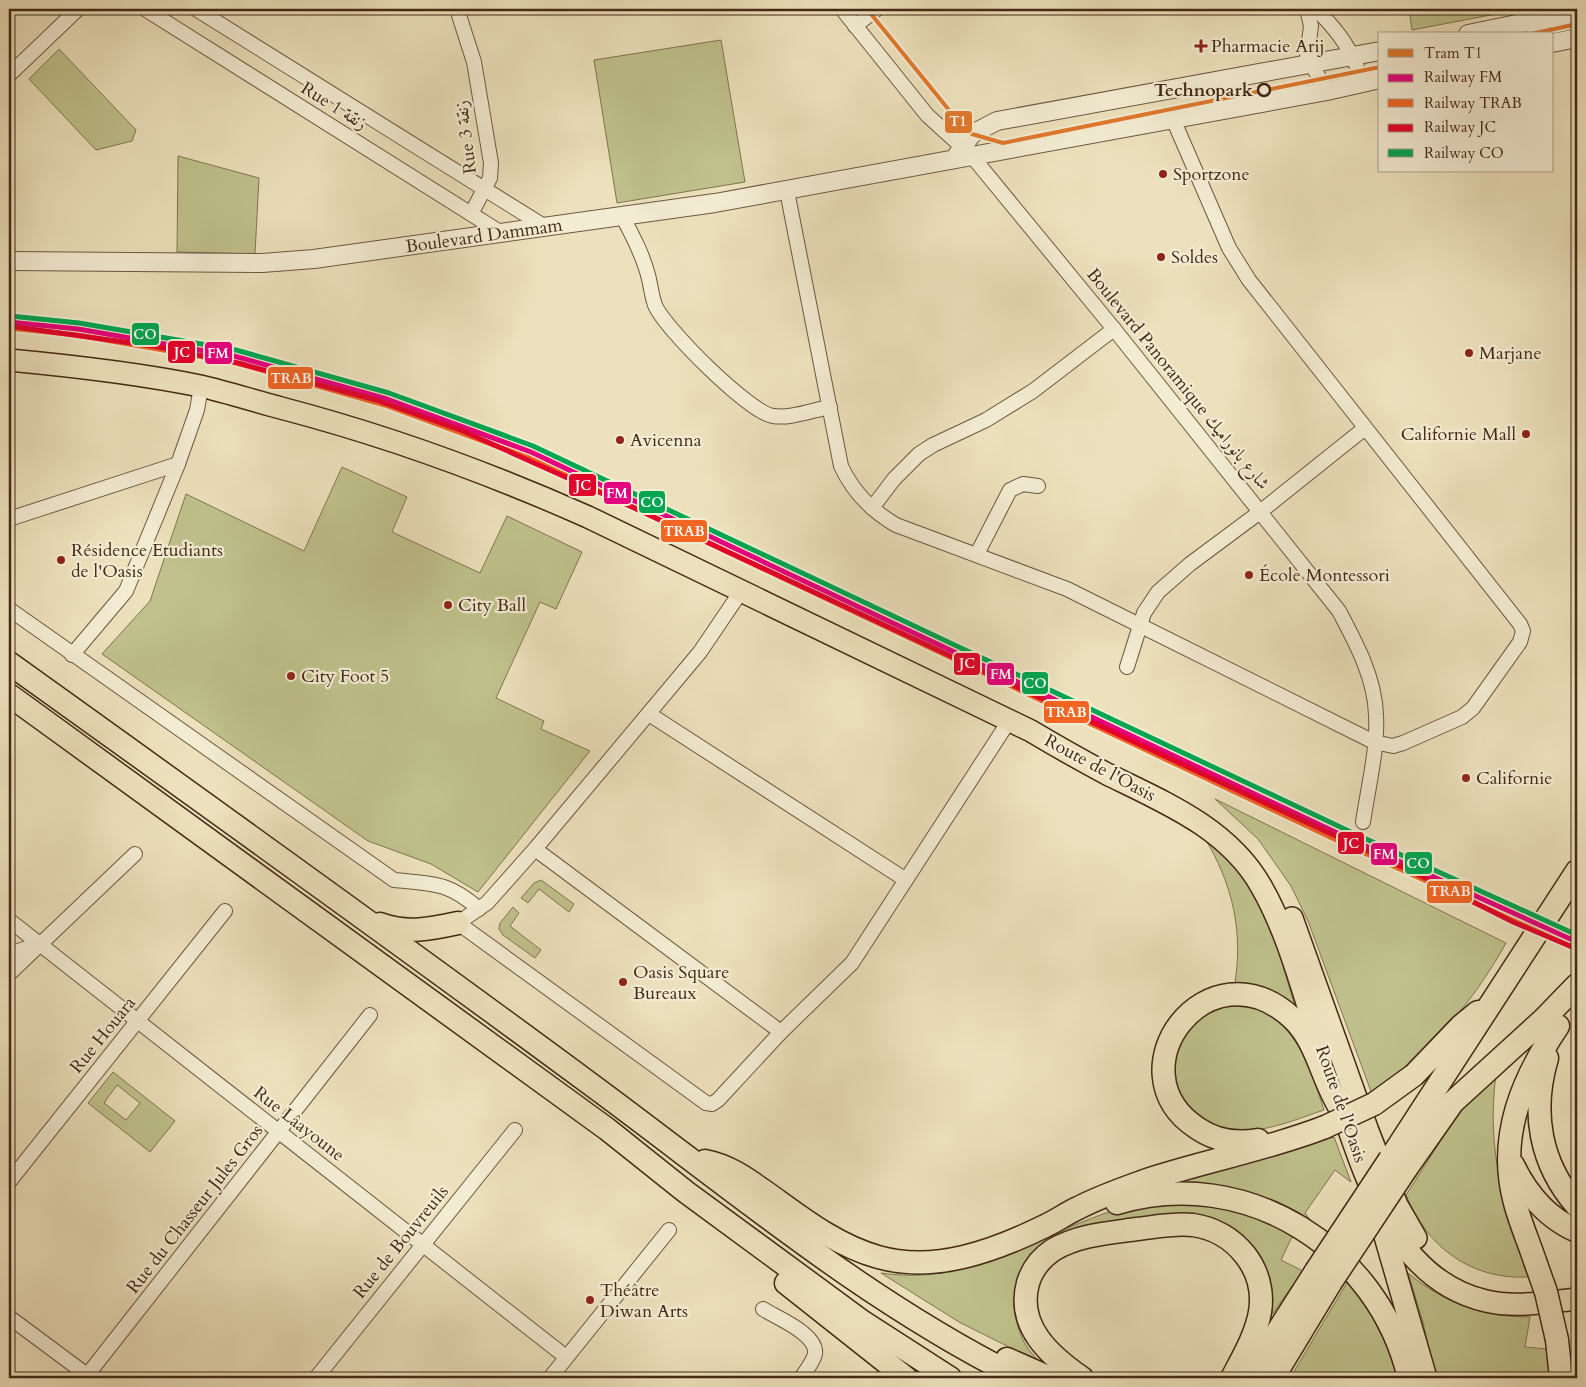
<svg xmlns="http://www.w3.org/2000/svg" width="1586" height="1387" viewBox="0 0 1586 1387" font-family="Cardo,Amiri,serif">
  <rect width="100%" height="100%" fill="#ece1bc"/>
  <filter id="stains"><feTurbulence type="fractalNoise" baseFrequency=".004" numOctaves="4"/><feColorMatrix values="0 0 0 0 .2 0 0 0 0 .09 0 0 0 0 .02 0 0 0 .5 -.17"/></filter>
  <radialGradient id="worn" r=".72"><stop offset=".6" stop-color="#630" stop-opacity="0"/><stop offset="1" stop-color="#630" stop-opacity=".3"/></radialGradient>
  <g fill="#bfc18c" stroke="#817551" fill-rule="evenodd">
    <path d="M1409,9H1522L1412,30Z"/>
    <path d="M721,40L745,182L617,203L594,60Z"/>
    <path d="M59,49L136,130L132,141L96,150L29,79Z"/>
    <path d="M178,156L259,178L255,254L177,252Z"/>
    <path d="M342,467L407,497L392,532L480,573L507,516L582,552L556,609L540,602L496,698L544,721L541,729L590,751L478,892L431,864L368,841L102,654L150,601L186,494L304,551Z"/>
    <path d="M1215,799L1506,943C1469,1009 1431,1049 1372,1094L1308,921L1291,886L1258,839Z"/>
    <path d="M1204,837C1220,851 1237,865 1249,884C1273,923 1284,972 1298,1016L1234,988C1244,933 1233,884 1204,837Z"/>
    <path d="M541,880L574,904L569,912L539,889L528,903L521,898L534,883Z"/>
    <path d="M513,907L519,913L510,926L541,950L535,958L503,935L499,929L500,923Z"/>
    <path d="M1227,1006C1236,1007 1249,1006 1258,1009C1297,1024 1312,1073 1324,1110C1280,1125 1232,1147 1190,1113C1182,1105 1176,1086 1171,1075L1182,1037L1198,1018Z"/>
    <path d="M113,1072L175,1121L150,1152L88,1103ZM117,1085L140,1103L126,1120L104,1103Z"/>
    <path d="M1496,1074C1486,1152 1504,1204 1528,1277C1471,1280 1427,1247 1406,1195L1457,1115Z"/>
    <path d="M1334,1137L1351,1182L1335,1170L1305,1213L1318,1231L1142,1189Z"/>
    <path d="M1141,1203L1230,1206L1313,1242L1292,1237L1281,1260L1303,1271L1266,1323L1234,1231H1085L1015,1299C1014,1325 1022,1346 1041,1363L959,1322L881,1273C982,1288 1047,1224 1141,1203Z"/>
    <path d="M1408,1273C1444,1303 1483,1317 1530,1317L1525,1347L1548,1349L1550,1378H1435L1423,1322Z"/>
    <path d="M1351,1276L1363,1292L1402,1378H1290Z"/>
  </g>
  <g fill="none" stroke-linecap="round" stroke-linejoin="round">
    <defs>
      <g id="minor">
        <path d="M145,9L503,234"/>
        <path d="M196,9L547,228"/>
        <path d="M457,9L474,62L491,163L490,178L471,214"/>
        <path d="M842,9L927,115L971,155L1114,329L1339,611C1356,643 1375,678 1376,715C1378,748 1368,788 1363,822"/>
        <path d="M1307,9L1311,26L1307,57L1327,91"/>
        <path d="M1316,9C1340,33 1352,50 1363,83"/>
        <path d="M855,26L877,9"/>
        <path d="M9,75L78,9"/>
        <path d="M787,191L841,466C853,492 872,511 896,525L1067,589L1374,742L1393,746L1403,743L1462,717L1473,708L1520,642L1523,631L1520,624L1249,280L1229,248L1173,119"/>
        <path d="M622,216C633,236 644,257 649,279C651,288 652,297 655,305C664,328 750,413 773,416C790,419 813,410 830,407"/>
        <path d="M872,508L894,479L919,454L933,445L986,420L1033,391L1114,329"/>
        <path d="M9,519L178,464"/>
        <path d="M977,554L1010,490L1023,484L1038,486"/>
        <path d="M742,590L700,652L535,849L487,903L458,923L706,1103L712,1104L718,1100L781,1032L852,963L1009,721"/>
        <path d="M9,609L394,880C434,884 448,882 479,909"/>
        <path d="M72,655L126,591L178,464L197,410L201,387"/>
        <path d="M1127,667L1144,613L1158,592L1190,564L1260,512L1365,428"/>
        <path d="M649,714L906,880"/>
        <path d="M535,849L781,1032"/>
        <path d="M9,920L566,1357"/>
        <path d="M9,954L36,945"/>
        <path d="M9,974L135,854"/>
        <path d="M9,1182L225,911"/>
        <path d="M763,1309C777,1318 818,1334 815,1354C813,1362 806,1371 801,1378"/>
        <path d="M9,1317L91,1378"/>
        <path d="M85,1378L370,1015"/>
        <path d="M316,1378L515,1130"/>
        <path d="M550,1378L669,1230"/>
      </g>
      <g id="tertiary">
        <path d="M1468,34L1577,12"/>
        <path d="M1552,43L1577,38"/>
        <path d="M955,158L972,134L997,121L1380,51"/>
        <path d="M9,261L262,263L314,259L715,203L1327,91L1380,79"/>
      </g>
      <g id="primary">
        <path d="M9,360C73,366 137,373 200,386C227,392 254,401 281,408C388,436 487,472 588,517L1031,731C1056,746 1081,760 1107,774C1164,802 1228,828 1261,886C1289,934 1305,1000 1323,1054"/>
        <path d="M1292,918L1368,1131L1397,1205L1416,1238"/>
        <path d="M1339,1101C1366,1179 1395,1280 1486,1301C1515,1308 1548,1302 1577,1299"/>
        <path d="M1382,1226L1426,1378"/>
      </g>
      <g id="trunk">
        <path d="M9,663C203,802 397,941 589,1083C729,1186 863,1300 1020,1378"/>
        <path d="M9,695L607,1129L686,1192L863,1322L950,1378"/>
        <path d="M380,924C407,934 431,929 458,923"/>
        <path d="M1547,1058C1531,1112 1540,1164 1577,1206"/>
        <path d="M1374,1104L1414,1075L1461,1026L1478,1012"/>
        <path d="M1258,1140C1236,1144 1216,1141 1197,1128C1111,1071 1208,941 1292,1018C1318,1042 1322,1082 1342,1111"/>
        <path d="M1390,1159L1577,871"/>
        <path d="M705,1161C732,1166 752,1183 774,1198C807,1222 839,1246 878,1257C935,1273 994,1251 1045,1226C1056,1221 1067,1213 1078,1208C1099,1197 1122,1189 1144,1181C1204,1161 1266,1150 1325,1127"/>
        <path d="M1513,1165C1527,1194 1547,1218 1577,1231"/>
        <path d="M1406,1169L1453,1102L1544,1019L1577,985"/>
        <path d="M1117,1203C1246,1164 1379,1249 1409,1378"/>
        <path d="M1535,1261C1528,1240 1519,1220 1514,1199C1498,1135 1523,1078 1558,1026"/>
        <path d="M786,1283L906,1378"/>
        <path d="M1557,1340L1561,1378"/>
        <path d="M1007,1359L1050,1378"/>
        <path d="M1082,1378C1050,1356 1016,1326 1028,1283C1032,1270 1041,1258 1053,1250C1078,1235 1108,1233 1137,1229C1155,1227 1174,1223 1193,1225C1235,1231 1267,1269 1260,1312C1256,1335 1243,1357 1232,1378"/>
        <path d="M1248,1378L1316,1271"/>
        <path d="M1273,1378L1331,1282"/>
      </g>
    </defs>
    <use href="#minor" stroke="#6d5740" stroke-width="16"/>
    <use href="#tertiary" stroke="#6d5740" stroke-width="20"/>
    <use href="#primary" stroke="#432916" stroke-width="24"/>
    <use href="#trunk" stroke="#432916" stroke-width="25"/>
    <use href="#minor" stroke="#f3ecd3" stroke-width="14"/>
    <use href="#tertiary" stroke="#f3ecd3" stroke-width="18"/>
    <use href="#primary" stroke="#ece1bc" stroke-width="21"/>
    <use href="#trunk" stroke="#ece1bc" stroke-width="22"/>
    <defs>
      <g id="trunk-bridge">
        <path d="M1325,1127L1374,1104"/>
        <path d="M1535,1261L1546,1292L1557,1340"/>
        <path d="M1316,1271L1390,1159"/>
        <path d="M1331,1282L1406,1169"/>
      </g>
    </defs>
    <use href="#trunk-bridge" stroke="#432916" stroke-width="25" stroke-linecap="butt"/>
    <use href="#trunk-bridge" stroke="#ece1bc" stroke-width="22"/>
    <defs>
      <path id="rail-1" d="M9,322L78,329L234,356L387,399L531,452L1350,839L1577,942"/>
      <path id="rail-2" d="M9,328L77,335L233,362L385,405L529,458L1347,845L1574,948"/>
      <path id="rail-3" d="M9,326L153,346L238,363L376,400L463,431L630,506L1436,883L1513,922L1577,949"/>
      <path id="rail-4" d="M10,316L79,323L236,350L389,393L533,446L1353,833L1577,935"/>
    </defs>
    <use href="#rail-1" stroke="#f3ecd3" stroke-width="9"/>
    <use href="#rail-2" stroke="#f3ecd3" stroke-width="9"/>
    <use href="#rail-3" stroke="#f3ecd3" stroke-width="9"/>
    <use href="#rail-4" stroke="#f3ecd3" stroke-width="9"/>
    <use href="#rail-1" stroke="#e5007d" stroke-width="5"/>
    <use href="#rail-2" stroke="#f26522" stroke-width="5"/>
    <use href="#rail-3" stroke="#e4002b" stroke-width="5"/>
    <use href="#rail-4" stroke="#00a651" stroke-width="5"/>
    <defs>
      <g id="tram-1">
        <path d="M867,9L962,126L972,134L1003,143L1380,67"/>
        <path d="M1531,34L1577,24"/>
      </g>
    </defs>
    <use href="#tram-1" stroke="#f3ecd3" stroke-width="8"/>
    <use href="#tram-1" stroke="#e1792d" stroke-width="4"/>
  </g>
  <g fill="#8f2418" stroke="#f3ecd3" stroke-width="2">
    <path d="M1198.5 38.5h5v5h5v5h-5v5h-5v-5h-5v-5h5z"/>
    <circle cx="1163" cy="174" r="5"/>
    <circle cx="1161" cy="257" r="5"/>
    <circle cx="1469" cy="353" r="5"/>
    <circle cx="1526" cy="434" r="5"/>
    <circle cx="620" cy="440" r="5"/>
    <circle cx="61" cy="560" r="5"/>
    <circle cx="1249" cy="575" r="5"/>
    <circle cx="448" cy="605" r="5"/>
    <circle cx="291" cy="676" r="5"/>
    <circle cx="1466" cy="778" r="5"/>
    <circle cx="623" cy="982" r="5"/>
    <circle cx="590" cy="1300" r="5"/>
  </g>
  <circle fill="#f3ecd3" stroke="#432916" stroke-width="2.5" cx="1264" cy="90" r="6"/>
  <g text-anchor="middle" dominant-baseline="central" stroke-width="4.5" stroke-linejoin="round" paint-order="stroke">
    <g font-size="18" fill="#432916" stroke="#f3ecd3" text-anchor="start">
      <text x="1211" y="46">Pharmacie Arij</text>
      <text x="1173" y="174">Sportzone</text>
      <text x="1171" y="257">Soldes</text>
      <text x="1479" y="353">Marjane</text>
      <text x="1516" y="434" text-anchor="end">Californie Mall</text>
      <text x="630" y="440">Avicenna</text>
      <text x="71" y="550">Résidence Etudiants<tspan x="71" dy="21">de l'Oasis</tspan></text>
      <text x="1259" y="575">École Montessori</text>
      <text x="458" y="605">City Ball</text>
      <text x="301" y="676">City Foot 5</text>
      <text x="1476" y="778">Californie</text>
      <text x="633" y="972">Oasis Square<tspan x="633" dy="21">Bureaux</tspan></text>
      <text x="600" y="1290">Théâtre<tspan x="600" dy="21">Diwan Arts</tspan></text>
    </g>
    <g font-size="18" font-weight="bold" fill="#432916" stroke="#f3ecd3" text-anchor="end">
      <text x="1253" y="90">Technopark</text>
    </g>
    <g font-size="18" fill="#432916" stroke="#f3ecd3">
      <text transform="translate(334 106) rotate(32)">Rue 1 زنقة</text>
      <text transform="translate(466 137) rotate(-97)">Rue 3 زنقة</text>
      <text transform="translate(484 236) rotate(-8)">Boulevard Dammam</text>
      <text transform="translate(1178 379) rotate(51)">Boulevard Panoramique شارع بانوراميك</text>
      <text transform="translate(1100 768) rotate(28)">Route de l'Oasis</text>
      <text transform="translate(103 1035) rotate(-51)">Rue Houara</text>
      <text transform="translate(1341 1104) rotate(71)">Route de l'Oasis</text>
      <text transform="translate(299 1124) rotate(38)">Rue Lâayoune</text>
      <text transform="translate(195 1209) rotate(-52)">Rue du Chasseur Jules Gros</text>
      <text transform="translate(401 1242) rotate(-51)">Rue de Bouvreuils</text>
    </g>
  </g>
  <g stroke="#f3ecd3" stroke-width="2">
    <rect x="944" y="110" width="29" height="24" rx="5" fill="#e1792d"/>
    <rect x="131" y="322" width="29" height="24" rx="5" fill="#00a651"/>
    <rect x="167" y="340" width="29" height="24" rx="5" fill="#e4002b"/>
    <rect x="204" y="341" width="29" height="24" rx="5" fill="#e5007d"/>
    <rect x="267" y="366" width="47" height="24" rx="5" fill="#f26522"/>
    <rect x="568" y="473" width="29" height="24" rx="5" fill="#e4002b"/>
    <rect x="603" y="481" width="29" height="24" rx="5" fill="#e5007d"/>
    <rect x="638" y="490" width="28" height="24" rx="5" fill="#00a651"/>
    <rect x="660" y="519" width="48" height="24" rx="5" fill="#f26522"/>
    <rect x="953" y="652" width="28" height="24" rx="5" fill="#e4002b"/>
    <rect x="986" y="662" width="29" height="24" rx="5" fill="#e5007d"/>
    <rect x="1021" y="671" width="28" height="24" rx="5" fill="#00a651"/>
    <rect x="1043" y="700" width="47" height="24" rx="5" fill="#f26522"/>
    <rect x="1337" y="831" width="28" height="24" rx="5" fill="#e4002b"/>
    <rect x="1370" y="842" width="28" height="24" rx="5" fill="#e5007d"/>
    <rect x="1404" y="851" width="29" height="24" rx="5" fill="#00a651"/>
    <rect x="1426" y="880" width="47" height="24" rx="5" fill="#f26522"/>
  </g>
  <g font-size="14" text-anchor="middle" font-weight="bold" fill="#fff">
    <text x="958" y="126">T1</text>
    <text x="145" y="339">CO</text>
    <text x="182" y="357">JC</text>
    <text x="218" y="358">FM</text>
    <text x="291" y="383">TRAB</text>
    <text x="583" y="490">JC</text>
    <text x="617" y="498">FM</text>
    <text x="652" y="507">CO</text>
    <text x="684" y="536">TRAB</text>
    <text x="967" y="668">JC</text>
    <text x="1001" y="679">FM</text>
    <text x="1035" y="688">CO</text>
    <text x="1066" y="717">TRAB</text>
    <text x="1351" y="848">JC</text>
    <text x="1384" y="859">FM</text>
    <text x="1418" y="868">CO</text>
    <text x="1450" y="896">TRAB</text>
  </g>
  <rect width="1586" height="1387" fill="none" stroke="#ece1bc" stroke-width="30"/>
  <rect x="10" y="10" width="1566" height="1367" fill="none" stroke="#432916" stroke-width="2.5"/>
  <rect x="15" y="15" width="1556" height="1357" fill="none" stroke="#432916"/>
  <rect x="1378" y="32" width="175" height="140" fill="#f3ecd3" stroke="#ad9e87"/>
  <rect x="1388" y="49" width="25" height="8" fill="#e1792d" stroke="#ad9e87"/>
  <text x="1424" y="58" font-size="15" fill="#432916">Tram T1</text>
  <rect x="1388" y="74" width="25" height="8" fill="#e5007d" stroke="#ad9e87"/>
  <text x="1424" y="82" font-size="15" fill="#432916">Railway FM</text>
  <rect x="1388" y="99" width="25" height="8" fill="#f26522" stroke="#ad9e87"/>
  <text x="1424" y="108" font-size="15" fill="#432916">Railway TRAB</text>
  <rect x="1388" y="124" width="25" height="8" fill="#e4002b" stroke="#ad9e87"/>
  <text x="1424" y="132" font-size="15" fill="#432916">Railway JC</text>
  <rect x="1388" y="149" width="25" height="8" fill="#00a651" stroke="#ad9e87"/>
  <text x="1424" y="158" font-size="15" fill="#432916">Railway CO</text>
  <rect width="100%" height="100%" filter="url(#stains)"/>
  <rect width="100%" height="100%" fill="url(#worn)"/>
</svg>
